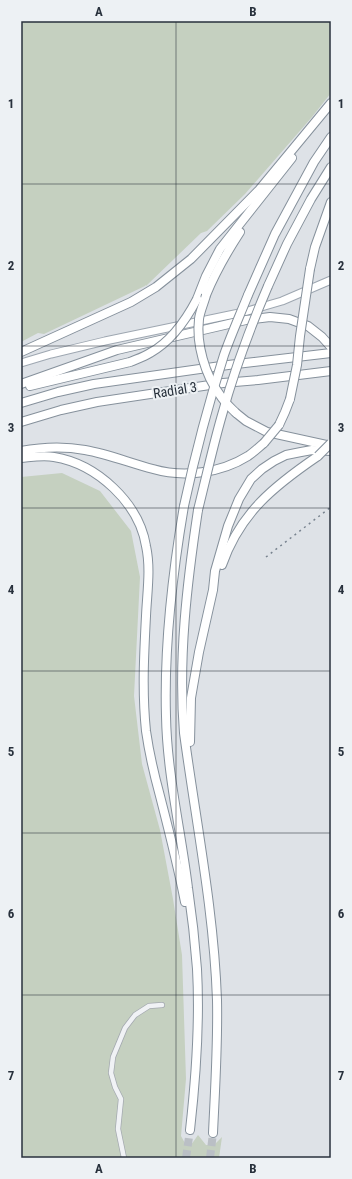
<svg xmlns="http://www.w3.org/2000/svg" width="352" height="1179" viewBox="0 0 352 1179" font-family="'Roboto Condensed',sans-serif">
  <rect width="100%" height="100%" fill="#dee2e7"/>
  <g fill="#c5d0c0">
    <path d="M21,21H331V93L312,117L245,194L207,231L201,233L146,286L145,285V286L44,334L38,333L21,342Z"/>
    <path d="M62,473L100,491L131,531L140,577L134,696L142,764L160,830L173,899L182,955L186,1079L181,1136L186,1145H191L198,1135L206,1145H214L222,1137L219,1158H21V477Z"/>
  </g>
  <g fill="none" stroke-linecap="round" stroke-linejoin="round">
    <g stroke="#babfc5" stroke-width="8" stroke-dasharray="8 4" stroke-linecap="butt">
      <path d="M186,1158L190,1130"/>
      <path d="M210,1158L213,1133"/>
    </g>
    <defs>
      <path id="minor" d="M124,1158L118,1129L121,1099L115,1087L111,1073L113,1057L125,1028L135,1015L149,1006L162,1005"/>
      <path id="primary" d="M21,363L51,354L105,341L244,312L282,301L331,280"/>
      <g id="motorway">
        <path d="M310,269L315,247L331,202"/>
        <path d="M268,286L287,244L311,199L331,167"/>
        <path d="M206,295C215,273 227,252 240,232"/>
        <path d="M248,295L275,234L314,162L331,137"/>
        <path d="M197,299L206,276L220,249L292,158"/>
        <path d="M21,352L131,302L156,287L191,259L259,190L331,103"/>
        <path d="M21,384L117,350L246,320L270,317L289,319L308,326L322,337L331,347"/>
        <path d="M30,386L130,362"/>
        <path d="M21,403L58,392L94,384L228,365L331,353"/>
        <path d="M236,413L246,421L267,432L331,446"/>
        <path d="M21,422L61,410L97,402L223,383L258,380L331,371"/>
        <path d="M279,425L285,412L290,399"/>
        <path d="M21,451C42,447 64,446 85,450C108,454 130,463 153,469C184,478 221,473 248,456C254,452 259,447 264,443"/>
        <path d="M21,458C32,457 43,455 54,457C97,464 139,503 146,546C151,569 147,593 146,616C144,654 142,692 146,731C149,752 154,774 160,796C169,831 178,866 185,902"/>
        <path d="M184,506C172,576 164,646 166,716C167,774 181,831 188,888C192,915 195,942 197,969C200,1023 196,1077 190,1130"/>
        <path d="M198,510C187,583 178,658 184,733C196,822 214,911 217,1000C218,1045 215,1089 213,1133"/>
        <path d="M222,565C240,513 274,486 318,456"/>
        <path d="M190,742L191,698L199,652L213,590L215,571L228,526L239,499L251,479L262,469L274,461L286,455L301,452L312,450L331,451"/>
      </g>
    </defs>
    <use href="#minor" stroke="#a4a9b0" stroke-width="6"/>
    <use href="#primary" stroke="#9ea7b1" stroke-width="9"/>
    <use href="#motorway" stroke="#86919c" stroke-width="10"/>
    <use href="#minor" stroke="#f0f2f5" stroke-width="4.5"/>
    <use href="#primary" stroke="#fff" stroke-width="7"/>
    <use href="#motorway" stroke="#fff" stroke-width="8"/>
    <path stroke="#78838f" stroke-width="1.5" stroke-dasharray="2 4" stroke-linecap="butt" d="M266,557L331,507"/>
    <defs>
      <g id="motorway-bridge">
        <path d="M206,295C204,303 200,311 199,319C196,344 205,375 220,395C224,402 231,408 236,413"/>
        <path d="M130,362C137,359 144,357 150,353C172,341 186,320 197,299"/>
        <path d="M290,399L297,365L300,336L310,269"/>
        <path d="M264,443L279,425"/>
        <path d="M318,456L331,443"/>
        <path d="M184,506C195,455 208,405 224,355C231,335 240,315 248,295"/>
        <path d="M198,510C206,478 213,446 222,415C234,371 250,328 268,286"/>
      </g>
    </defs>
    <use href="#motorway-bridge" stroke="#86919c" stroke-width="10" stroke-linecap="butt"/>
    <use href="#motorway-bridge" stroke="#fff" stroke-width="8"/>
  </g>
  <path fill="none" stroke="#28313c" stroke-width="1" stroke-opacity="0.55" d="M176,21V1158M21,184H331M21,346H331M21,508H331M21,671H331M21,833H331M21,995H331"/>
  <g text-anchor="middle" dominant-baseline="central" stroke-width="4" stroke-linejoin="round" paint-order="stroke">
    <g font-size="14" fill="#28313c" stroke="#edf1f4">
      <text transform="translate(175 390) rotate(-9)">Radial 3</text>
    </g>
  </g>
  <rect width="352" height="1179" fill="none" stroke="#edf1f4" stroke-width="44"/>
  <rect x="22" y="22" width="308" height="1135" fill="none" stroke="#28313c" stroke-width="1.5"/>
  <g font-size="13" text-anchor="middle" font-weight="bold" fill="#28313c">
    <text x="99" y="16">A</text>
    <text x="253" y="16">B</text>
    <text x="11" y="108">1</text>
    <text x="341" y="108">1</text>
    <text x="11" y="270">2</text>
    <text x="341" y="270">2</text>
    <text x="11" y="432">3</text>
    <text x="341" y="432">3</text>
    <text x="11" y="594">4</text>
    <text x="341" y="594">4</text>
    <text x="11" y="756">5</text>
    <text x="341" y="756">5</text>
    <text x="11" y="918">6</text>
    <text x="341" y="918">6</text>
    <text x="11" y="1080">7</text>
    <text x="341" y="1080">7</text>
    <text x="99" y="1173">A</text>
    <text x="253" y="1173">B</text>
  </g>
</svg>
